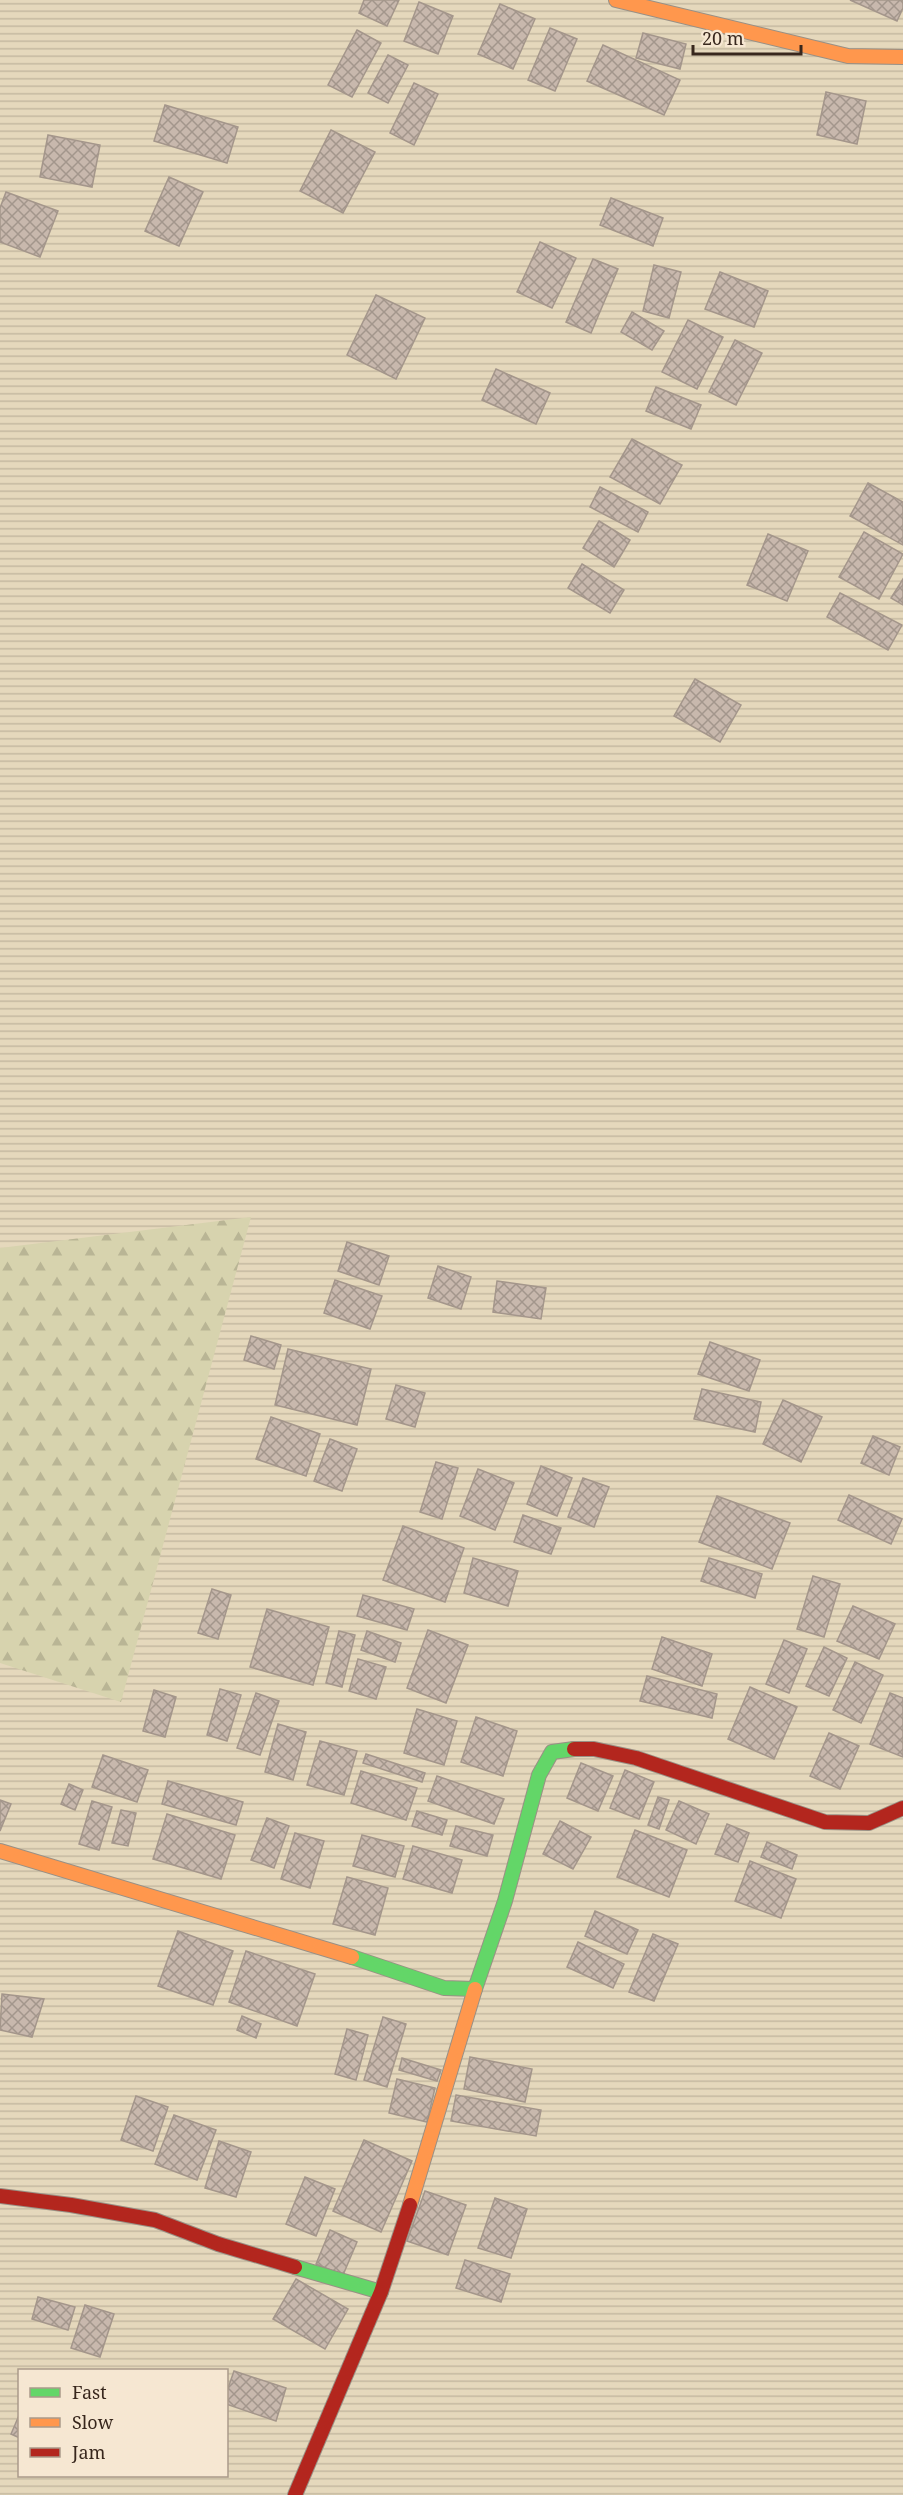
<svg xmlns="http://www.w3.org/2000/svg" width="903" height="2495" viewBox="0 0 903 2495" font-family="'Noto Serif',serif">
  <defs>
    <pattern id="farmland-rules" width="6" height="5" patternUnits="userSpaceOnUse" patternTransform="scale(1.5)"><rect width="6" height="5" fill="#e5d8bc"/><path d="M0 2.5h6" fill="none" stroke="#c5b9a1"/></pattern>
    <pattern id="forest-firs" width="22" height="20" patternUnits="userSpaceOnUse" patternTransform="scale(1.5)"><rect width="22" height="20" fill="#d7d3ae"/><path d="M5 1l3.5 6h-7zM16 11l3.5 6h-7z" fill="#b9b595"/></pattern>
    <pattern id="building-cross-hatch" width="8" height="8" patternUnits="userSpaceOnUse" patternTransform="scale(1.5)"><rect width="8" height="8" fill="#c8b8ad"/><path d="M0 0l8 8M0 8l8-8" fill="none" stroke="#a3968c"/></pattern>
  </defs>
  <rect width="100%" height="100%" fill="#e4dbcc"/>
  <path fill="url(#farmland-rules)" fill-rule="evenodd" d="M0,0H903V2495H0ZM20,2370H226V2476H20Z"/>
  <path fill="url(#forest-firs)" d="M251,1217L121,1702L0,1663V1248Z"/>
  <g fill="url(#building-cross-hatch)" stroke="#a4968b" stroke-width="1.5">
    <path d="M364,0H399L387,26L359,13Z"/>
    <path d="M850,0H903V8L897,21Z"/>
    <path d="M419,2L453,16L438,54L404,41Z"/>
    <path d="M500,4L535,19L513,69L478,54Z"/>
    <path d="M550,28L577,39L555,91L528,80Z"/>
    <path d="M357,30L381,43L352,97L328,85Z"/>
    <path d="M643,33L686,44L680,69L636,58Z"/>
    <path d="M603,45L680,80L664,115L587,81Z"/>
    <path d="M388,55L408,65L388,103L368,93Z"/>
    <path d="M414,83L438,94L414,145L390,133Z"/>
    <path d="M826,92L866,101L857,144L817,135Z"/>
    <path d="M165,105L238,127L227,163L154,141Z"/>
    <path d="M331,130L375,152L343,213L300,191Z"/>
    <path d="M48,135L100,145L92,187L40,177Z"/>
    <path d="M169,177L203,192L179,246L145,231Z"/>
    <path d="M6,192L58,211L40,257L0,242V208Z"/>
    <path d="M611,198L663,218L653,246L600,225Z"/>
    <path d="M540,242L576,258L552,308L517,292Z"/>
    <path d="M593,259L618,269L591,333L566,322Z"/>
    <path d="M654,265L681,272L669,318L643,311Z"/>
    <path d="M720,272L768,291L754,327L705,309Z"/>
    <path d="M376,295L425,318L396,379L347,355Z"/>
    <path d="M632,312L664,331L652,350L621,332Z"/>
    <path d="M688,320L723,337L697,389L662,372Z"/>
    <path d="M735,340L762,353L736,405L709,392Z"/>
    <path d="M496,369L550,393L536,424L482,400Z"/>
    <path d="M656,387L701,405L691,429L646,411Z"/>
    <path d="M632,439L682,465L660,504L610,477Z"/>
    <path d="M868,483L903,502V545L850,516Z"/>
    <path d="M600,487L648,512L638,532L590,507Z"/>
    <path d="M599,521L630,540L614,567L583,548Z"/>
    <path d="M864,532L903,554L879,599L839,577Z"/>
    <path d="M768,534L808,551L787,601L747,585Z"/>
    <path d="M582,564L624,590L610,613L568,588Z"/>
    <path d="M903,579V605L891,598Z"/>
    <path d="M840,593L902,625L888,650L827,617Z"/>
    <path d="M695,679L741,705L720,742L674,716Z"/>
    <path d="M347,1242L389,1256L379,1285L338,1271Z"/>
    <path d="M438,1266L471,1277L461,1309L428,1298Z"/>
    <path d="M335,1280L382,1296L370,1329L324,1313Z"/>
    <path d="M497,1281L546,1288L541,1319L493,1312Z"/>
    <path d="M251,1336L281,1345L274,1369L244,1360Z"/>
    <path d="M710,1342L760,1360L749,1391L698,1374Z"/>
    <path d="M288,1349L371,1369L357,1425L275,1405Z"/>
    <path d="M396,1385L425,1393L415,1427L386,1419Z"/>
    <path d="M702,1389L761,1402L755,1432L694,1419Z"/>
    <path d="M783,1400L822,1417L801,1462L763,1444Z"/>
    <path d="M271,1417L320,1434L306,1476L256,1459Z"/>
    <path d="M873,1436L900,1447L889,1475L861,1463Z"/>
    <path d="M330,1439L357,1449L342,1491L314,1481Z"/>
    <path d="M436,1462L458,1468L442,1519L420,1512Z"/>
    <path d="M541,1466L572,1478L557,1516L527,1504Z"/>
    <path d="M478,1469L514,1483L495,1530L460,1516Z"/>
    <path d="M583,1478L609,1487L594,1527L568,1517Z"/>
    <path d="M849,1495L902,1519L891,1544L838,1520Z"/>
    <path d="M717,1496L790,1523L772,1569L699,1542Z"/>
    <path d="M523,1515L561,1528L551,1554L514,1542Z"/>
    <path d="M403,1526L464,1548L445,1602L383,1580Z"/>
    <path d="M473,1558L518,1571L508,1606L464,1593Z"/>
    <path d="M709,1558L762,1574L755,1598L701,1581Z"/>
    <path d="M813,1576L840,1584L824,1637L797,1629Z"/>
    <path d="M212,1589L231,1595L218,1639L198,1633Z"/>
    <path d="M363,1595L414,1609L407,1630L357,1616Z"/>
    <path d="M853,1606L895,1624L879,1659L837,1641Z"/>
    <path d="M267,1609L329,1627L313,1685L250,1667Z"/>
    <path d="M428,1630L468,1645L446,1703L407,1688Z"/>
    <path d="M339,1631L355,1635L342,1687L326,1683Z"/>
    <path d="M367,1631L401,1643L395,1662L361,1650Z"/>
    <path d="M662,1637L712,1654L702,1686L652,1669Z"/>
    <path d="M784,1640L807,1649L789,1693L766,1684Z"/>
    <path d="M824,1647L847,1658L829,1696L806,1686Z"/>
    <path d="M358,1659L386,1667L376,1699L349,1691Z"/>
    <path d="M855,1662L883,1675L861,1723L833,1710Z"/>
    <path d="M647,1676L717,1694L712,1718L640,1701Z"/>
    <path d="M750,1687L797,1707L774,1759L728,1739Z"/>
    <path d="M220,1689L241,1695L227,1741L207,1735Z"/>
    <path d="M154,1690L176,1697L165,1737L143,1731Z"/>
    <path d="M256,1693L279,1701L260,1755L237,1748Z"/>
    <path d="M890,1693L903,1698V1757L870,1744Z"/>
    <path d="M417,1709L457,1721L444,1765L404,1753Z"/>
    <path d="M476,1717L517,1731L503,1776L461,1762Z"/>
    <path d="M278,1724L306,1732L293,1780L265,1772Z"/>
    <path d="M829,1733L859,1746L840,1789L810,1776Z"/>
    <path d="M320,1741L357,1751L344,1795L307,1785Z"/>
    <path d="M366,1754L425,1773L422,1782L363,1763Z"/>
    <path d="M103,1755L148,1770L137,1802L92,1787Z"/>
    <path d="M581,1763L613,1776L598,1811L567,1798Z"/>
    <path d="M625,1770L654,1782L639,1819L610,1808Z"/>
    <path d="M361,1771L417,1788L406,1820L351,1803Z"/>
    <path d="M437,1776L504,1799L494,1824L428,1801Z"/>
    <path d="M168,1781L243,1802L236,1825L162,1804Z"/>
    <path d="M69,1784L83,1790L75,1810L61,1804Z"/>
    <path d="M658,1797L669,1800L659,1829L648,1825Z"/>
    <path d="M0,1800L11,1804L0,1831Z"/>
    <path d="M92,1801L112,1807L99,1850L79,1844Z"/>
    <path d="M679,1801L709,1814L696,1844L666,1830Z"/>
    <path d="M121,1810L136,1813L128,1846L112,1843Z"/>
    <path d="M417,1811L447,1820L442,1835L412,1826Z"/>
    <path d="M167,1814L235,1835L221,1879L153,1859Z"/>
    <path d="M267,1818L289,1826L274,1868L251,1860Z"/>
    <path d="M560,1821L591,1837L573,1869L543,1854Z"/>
    <path d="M727,1824L749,1833L738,1862L715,1854Z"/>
    <path d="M456,1826L493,1835L487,1856L450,1846Z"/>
    <path d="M635,1830L687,1850L669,1897L617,1877Z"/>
    <path d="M295,1833L324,1841L310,1888L281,1879Z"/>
    <path d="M362,1835L404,1846L395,1877L353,1866Z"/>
    <path d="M767,1842L797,1855L792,1869L761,1857Z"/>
    <path d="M413,1846L462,1860L452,1893L403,1879Z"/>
    <path d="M750,1861L796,1879L781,1918L735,1901Z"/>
    <path d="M347,1877L388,1888L375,1935L333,1924Z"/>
    <path d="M595,1911L638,1930L627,1954L585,1936Z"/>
    <path d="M178,1931L233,1951L213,2005L158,1986Z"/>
    <path d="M653,1934L678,1944L654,2001L629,1992Z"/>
    <path d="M578,1942L624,1964L613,1988L567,1967Z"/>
    <path d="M246,1951L315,1974L297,2026L229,2002Z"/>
    <path d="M2,1994L44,1999L32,2037L0,2030Z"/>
    <path d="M242,2016L261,2024L256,2038L237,2030Z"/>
    <path d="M383,2017L406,2024L387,2087L364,2080Z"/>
    <path d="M347,2029L368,2035L356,2080L335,2074Z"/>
    <path d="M470,2057L532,2069L525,2102L464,2089Z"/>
    <path d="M402,2058L441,2070L437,2081L399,2070Z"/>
    <path d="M397,2079L435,2088L427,2122L389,2113Z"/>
    <path d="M456,2095L541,2110L536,2136L451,2121Z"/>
    <path d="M136,2096L168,2107L153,2151L121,2140Z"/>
    <path d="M174,2115L216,2130L197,2180L155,2164Z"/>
    <path d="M364,2140L412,2161L381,2232L333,2211Z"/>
    <path d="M219,2141L251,2152L236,2197L205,2188Z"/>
    <path d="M305,2177L335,2189L316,2236L286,2224Z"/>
    <path d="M425,2191L466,2205L448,2255L407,2241Z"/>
    <path d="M495,2198L527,2209L511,2258L478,2248Z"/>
    <path d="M330,2230L357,2242L343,2275L316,2264Z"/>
    <path d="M465,2260L510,2274L501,2302L456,2288Z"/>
    <path d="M296,2279L348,2309L325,2349L273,2319Z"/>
    <path d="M38,2297L75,2307L68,2330L32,2319Z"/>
    <path d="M85,2305L114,2314L100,2357L71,2348Z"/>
    <path d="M234,2371L286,2388L276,2421L226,2404V2394Z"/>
    <path d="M20,2413V2438L11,2434Z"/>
  </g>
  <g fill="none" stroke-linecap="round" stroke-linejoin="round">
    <defs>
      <g id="fast">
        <path d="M352,1957L444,1988L475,1989L505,1901L539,1775L552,1752L574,1749"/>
        <path d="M295,2267L381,2292"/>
      </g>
      <g id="slow">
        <path d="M616,0L848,56L903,57"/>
        <path d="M0,1851L352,1957"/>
        <path d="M410,2205L475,1989"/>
      </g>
      <g id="jam">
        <path d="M574,1749H594L636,1758L825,1822L869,1823L903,1808"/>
        <path d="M0,2196L71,2205L155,2220L218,2244L295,2267"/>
        <path d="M295,2495L381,2292L410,2205"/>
      </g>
    </defs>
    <use href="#fast" stroke="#999085" stroke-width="16"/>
    <use href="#slow" stroke="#999085" stroke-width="16"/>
    <use href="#jam" stroke="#999085" stroke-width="16"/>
    <use href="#fast" stroke="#63d668" stroke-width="14"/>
    <use href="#slow" stroke="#ff974d" stroke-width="14"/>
    <use href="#jam" stroke="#b3261e" stroke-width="14"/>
  </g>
  <rect x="18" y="2369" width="210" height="108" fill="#f6e7d2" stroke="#aa9a8a" stroke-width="1.5"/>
  <rect x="30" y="2388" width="30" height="9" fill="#63d668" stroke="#aa9a8a" stroke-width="1.5"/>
  <text x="72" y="2399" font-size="18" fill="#38271d">Fast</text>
  <rect x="30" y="2418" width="30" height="9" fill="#ff974d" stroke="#aa9a8a" stroke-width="1.5"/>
  <text x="72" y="2429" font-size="18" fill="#38271d">Slow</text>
  <rect x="30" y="2448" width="30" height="9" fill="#b3261e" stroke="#aa9a8a" stroke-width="1.5"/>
  <text x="72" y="2459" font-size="18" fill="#38271d">Jam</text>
  <path d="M693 45v9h108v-9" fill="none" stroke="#38271d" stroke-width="3"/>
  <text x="702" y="45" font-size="18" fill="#38271d" stroke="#f6e7d2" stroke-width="4.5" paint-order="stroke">20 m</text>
</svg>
